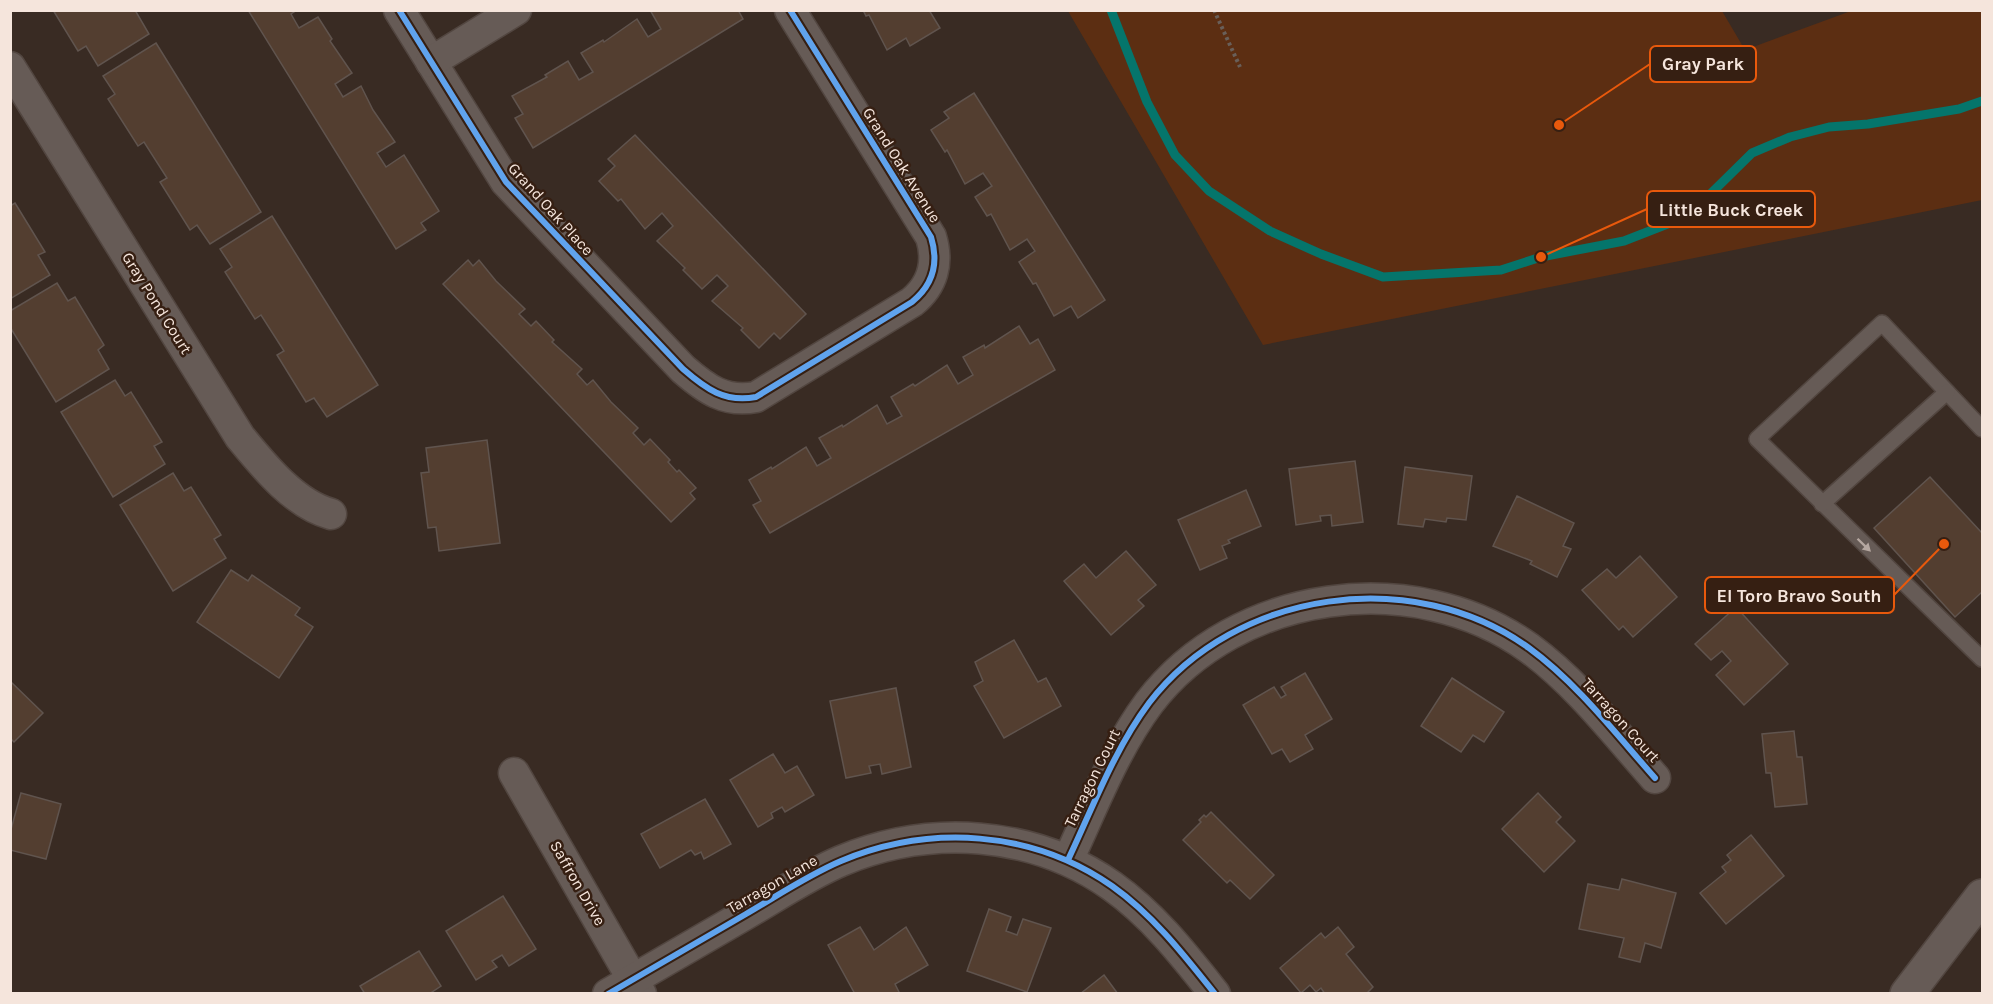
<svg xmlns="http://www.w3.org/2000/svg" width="1993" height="1004" viewBox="0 0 1993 1004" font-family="Karla,sans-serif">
  <rect width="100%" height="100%" fill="#392b23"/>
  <path fill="#5c2e12" d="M1068,11H1722L1745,50L1851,11H1982V200L1263,345Z"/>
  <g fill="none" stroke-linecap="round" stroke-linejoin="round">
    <path stroke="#05756b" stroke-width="9" d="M1111,10L1147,102L1175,155L1209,191L1270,231L1321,254L1383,277L1501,270L1541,257L1624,241L1688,216L1752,153L1790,137L1829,127L1868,124L1959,109L1982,101"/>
  </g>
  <g fill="#533e30" stroke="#60544e" stroke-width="1.5">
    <path d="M53,10H135L149,34L98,66L86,46L78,51Z"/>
    <path d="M248,10H297L291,14L299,28L318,17L332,39L330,41L352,73L335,84L343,97L361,86L373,110L395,142L377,153L386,167L404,155L439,211L421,223L426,230L396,249Z"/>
    <path d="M650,10H738L743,19L533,148L515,118L523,114L512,96L547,77L545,75L568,61L579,80L593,72L581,53L603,40L604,42L637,19L648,37L661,29Z"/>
    <path d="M863,10H929L940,28L910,46L906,38L887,50L869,15L866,16Z"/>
    <path d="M156,43L261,212L210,244L197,225L190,230L160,182L167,178L144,142L138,146L108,99L115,94L103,76Z"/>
    <path d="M974,93L1105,300L1078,318L1071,306L1054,316L1036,283L1033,284L1019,262L1035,251L1027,239L1010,250L991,214L987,216L975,197L992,186L983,173L965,184L947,150L945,152L931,130L949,118L944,112Z"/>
    <path d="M635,135L806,314L780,339L774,333L759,348L741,330L743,328L712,301L728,286L717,275L702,289L683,270L685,268L657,241L673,226L662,213L645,229L621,199L618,201L599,181L615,166L608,159Z"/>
    <path d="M15,203L45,252L38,255L50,275L10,299V206Z"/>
    <path d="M272,216L378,385L327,417L314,398L306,402L277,355L284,351L261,315L255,319L225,272L232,267L220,249Z"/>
    <path d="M468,260L473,266L479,260L496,281L525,309L519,314L531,326L536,321L554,340L552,342L582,369L577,374L587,385L593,380L611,402L638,428L633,433L644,445L650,439L670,460L668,462L677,472L679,470L696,488L690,493L695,499L671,522L443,284Z"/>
    <path d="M57,283L68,301L75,297L104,345L98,350L109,369L56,402L10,327V311Z"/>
    <path d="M1019,326L1030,344L1038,339L1055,370L770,533L753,505L761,501L749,480L771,467L772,469L806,447L817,466L831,458L819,438L842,425L843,427L877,405L887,424L902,416L891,397L913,384L915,386L947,365L958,384L973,375L963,357L984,345L985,348Z"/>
    <path d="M115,380L125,396L131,392L162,442L154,446L165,464L113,497L61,412Z"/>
    <path d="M487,440L500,543L439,551L436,527L428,528L421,473L429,472L426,448Z"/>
    <path d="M1355,461L1363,522L1332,526L1331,515L1320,516L1321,521L1296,525L1289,469Z"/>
    <path d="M1405,467L1472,476L1466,520L1447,518L1446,522L1425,519L1423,527L1398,524Z"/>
    <path d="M173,473L184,491L191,487L221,535L214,539L226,558L173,591L120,505Z"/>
    <path d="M1930,477L1982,533V592L1955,617L1874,528Z"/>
    <path d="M1246,490L1261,526L1228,540L1230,543L1222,546L1227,558L1200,570L1178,520Z"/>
    <path d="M1517,496L1574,523L1563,546L1571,549L1557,577L1530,564L1532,561L1493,546Z"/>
    <path d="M1126,551L1156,585L1138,600L1144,606L1111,635L1064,581L1084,564L1096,578Z"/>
    <path d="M1640,556L1677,597L1633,637L1623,626L1619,630L1582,590L1607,569L1616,578Z"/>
    <path d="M231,570L248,581L252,575L300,608L295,615L313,627L279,678L197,622Z"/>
    <path d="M1736,607L1788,664L1744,705L1716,675L1731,661L1722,651L1711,660L1695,644Z"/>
    <path d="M1014,640L1038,682L1046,678L1061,706L1004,738L974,686L983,681L975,662Z"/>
    <path d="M1305,673L1332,719L1305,735L1313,749L1290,762L1282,749L1272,754L1243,705L1274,687L1281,698L1286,695L1281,687Z"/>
    <path d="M1452,678L1504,712L1484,742L1473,735L1461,752L1421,726Z"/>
    <path d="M10,681L43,713L14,742L10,738Z"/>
    <path d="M896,688L911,767L882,774L880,764L869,766L871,773L846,778L830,701Z"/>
    <path d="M1794,731L1797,757H1802L1807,804L1775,807L1771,773H1766L1762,734Z"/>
    <path d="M773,754L785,773L797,766L814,795L785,812L782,807L771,813L773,818L758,827L730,780Z"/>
    <path d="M21,793L61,804L46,859L10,850V833Z"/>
    <path d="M1538,793L1561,817L1556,822L1575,841L1544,872L1502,829Z"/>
    <path d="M705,799L731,844L704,859L701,852L695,855L691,850L660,868L641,834Z"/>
    <path d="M1211,812L1274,875L1250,899L1230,880L1227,883L1183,840L1201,822L1199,820L1204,815L1206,817Z"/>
    <path d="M1751,835L1784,876L1726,924L1700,893L1726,872L1722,867L1731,860L1727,855Z"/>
    <path d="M1622,879L1676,893L1661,948L1645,943L1640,962L1619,957L1624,938L1579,929L1588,884L1619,890Z"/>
    <path d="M503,896L536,949L509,966L502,955L492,961L497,967L476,980L446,931Z"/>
    <path d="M989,909L1011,917L1006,931L1017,935L1023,919L1051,928L1027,992L967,971Z"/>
    <path d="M860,927L874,950L906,927L928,965L895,984L900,994H855L828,945Z"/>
    <path d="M1338,927L1354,947L1346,954L1373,987L1366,994H1325L1321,988L1316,992L1310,985L1301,993L1280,968L1321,933L1325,938Z"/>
    <path d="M419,951L441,986L429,994H365L360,986Z"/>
    <path d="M1104,975L1118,994H1080Z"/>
  </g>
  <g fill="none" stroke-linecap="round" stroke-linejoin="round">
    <defs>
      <g id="lane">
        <path d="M1982,429L1882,323L1757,439L1982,659"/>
        <path d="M1822,504L1947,392"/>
      </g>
      <g id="street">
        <path d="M399,10L506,182L683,369C706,389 725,403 756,397L912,302C933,285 939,263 931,237L790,10"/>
        <path d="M431,62L516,10"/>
        <path d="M10,67L240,437C263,465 294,504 331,514"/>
        <path d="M514,773L641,994"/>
        <path d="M1068,860C1093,807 1114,750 1149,703C1236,589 1414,565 1529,648C1577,683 1616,734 1655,778"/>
        <path d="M608,994C654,967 700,941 746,914C777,896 808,875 841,861C930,824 1032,830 1112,886C1153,915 1184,955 1215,994"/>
      </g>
      <path id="secondary" d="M1907,994L1982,896"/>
    </defs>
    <use href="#lane" stroke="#524640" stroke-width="18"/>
    <use href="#street" stroke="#524640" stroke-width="33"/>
    <use href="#secondary" stroke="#524640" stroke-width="36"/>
    <path stroke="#695f59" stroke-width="4" stroke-dasharray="3 3" stroke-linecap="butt" d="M1214,10L1240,67"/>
    <use href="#lane" stroke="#665b56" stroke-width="15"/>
    <use href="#street" stroke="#665b56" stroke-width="30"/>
    <use href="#secondary" stroke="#665b56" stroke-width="33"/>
    <defs>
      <g id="cycleway">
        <path d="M399,10L506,182L683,369C706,389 725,403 756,397L912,302C933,285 939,263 931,237L790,10"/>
        <path d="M1068,860C1093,807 1114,750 1149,703C1236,589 1414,565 1529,648C1577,683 1616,734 1655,778"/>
        <path d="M608,994C654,967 700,941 746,914C777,896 808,875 841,861C930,824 1032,830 1112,886C1153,915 1184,955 1215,994"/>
      </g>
    </defs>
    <use href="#cycleway" stroke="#361f12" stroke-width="10"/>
    <use href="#cycleway" stroke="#60a3ed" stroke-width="6"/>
  </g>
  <defs><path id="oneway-solid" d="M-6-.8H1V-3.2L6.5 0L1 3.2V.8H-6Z" transform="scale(1.5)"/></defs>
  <use fill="#b5a7a0" href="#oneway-solid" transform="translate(1864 545) rotate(44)"/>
  <g text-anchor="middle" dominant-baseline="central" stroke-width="5" stroke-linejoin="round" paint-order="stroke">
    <g font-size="16" fill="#f5e5dc" stroke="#361f12">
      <text transform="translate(902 165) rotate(58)">Grand Oak Avenue</text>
      <text transform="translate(551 209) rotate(48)">Grand Oak Place</text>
      <text transform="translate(157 303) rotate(58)">Gray Pond Court</text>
      <text transform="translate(1621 720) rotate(48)">Tarragon Court</text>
      <text transform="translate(1092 778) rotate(-64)">Tarragon Court</text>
      <text transform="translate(578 883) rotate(60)">Saffron Drive</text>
      <text transform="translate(772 884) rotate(-30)">Tarragon Lane</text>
    </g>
  </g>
  <path fill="none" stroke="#e8590c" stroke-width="2" d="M1559 125L1650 64M1541 257L1647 209M1944 544L1894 595"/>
  <g fill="#e8590c" stroke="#361f12" stroke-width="2">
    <circle cx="1559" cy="125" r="6"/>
    <circle cx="1541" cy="257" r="6"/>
    <circle cx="1944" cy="544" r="6"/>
  </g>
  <g fill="#361f12" stroke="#e8590c" stroke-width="2">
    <rect x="1650" y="46" width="106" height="36" rx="6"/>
    <rect x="1647" y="191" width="168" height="36" rx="6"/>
    <rect x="1705" y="577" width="189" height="36" rx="6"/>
  </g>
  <g font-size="18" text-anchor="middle" font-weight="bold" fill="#f5e5dc">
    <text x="1703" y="70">Gray Park</text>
    <text x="1731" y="216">Little Buck Creek</text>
    <text x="1799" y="602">El Toro Bravo South</text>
  </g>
  <rect width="1993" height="1004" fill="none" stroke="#f5e5dc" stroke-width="24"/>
</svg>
